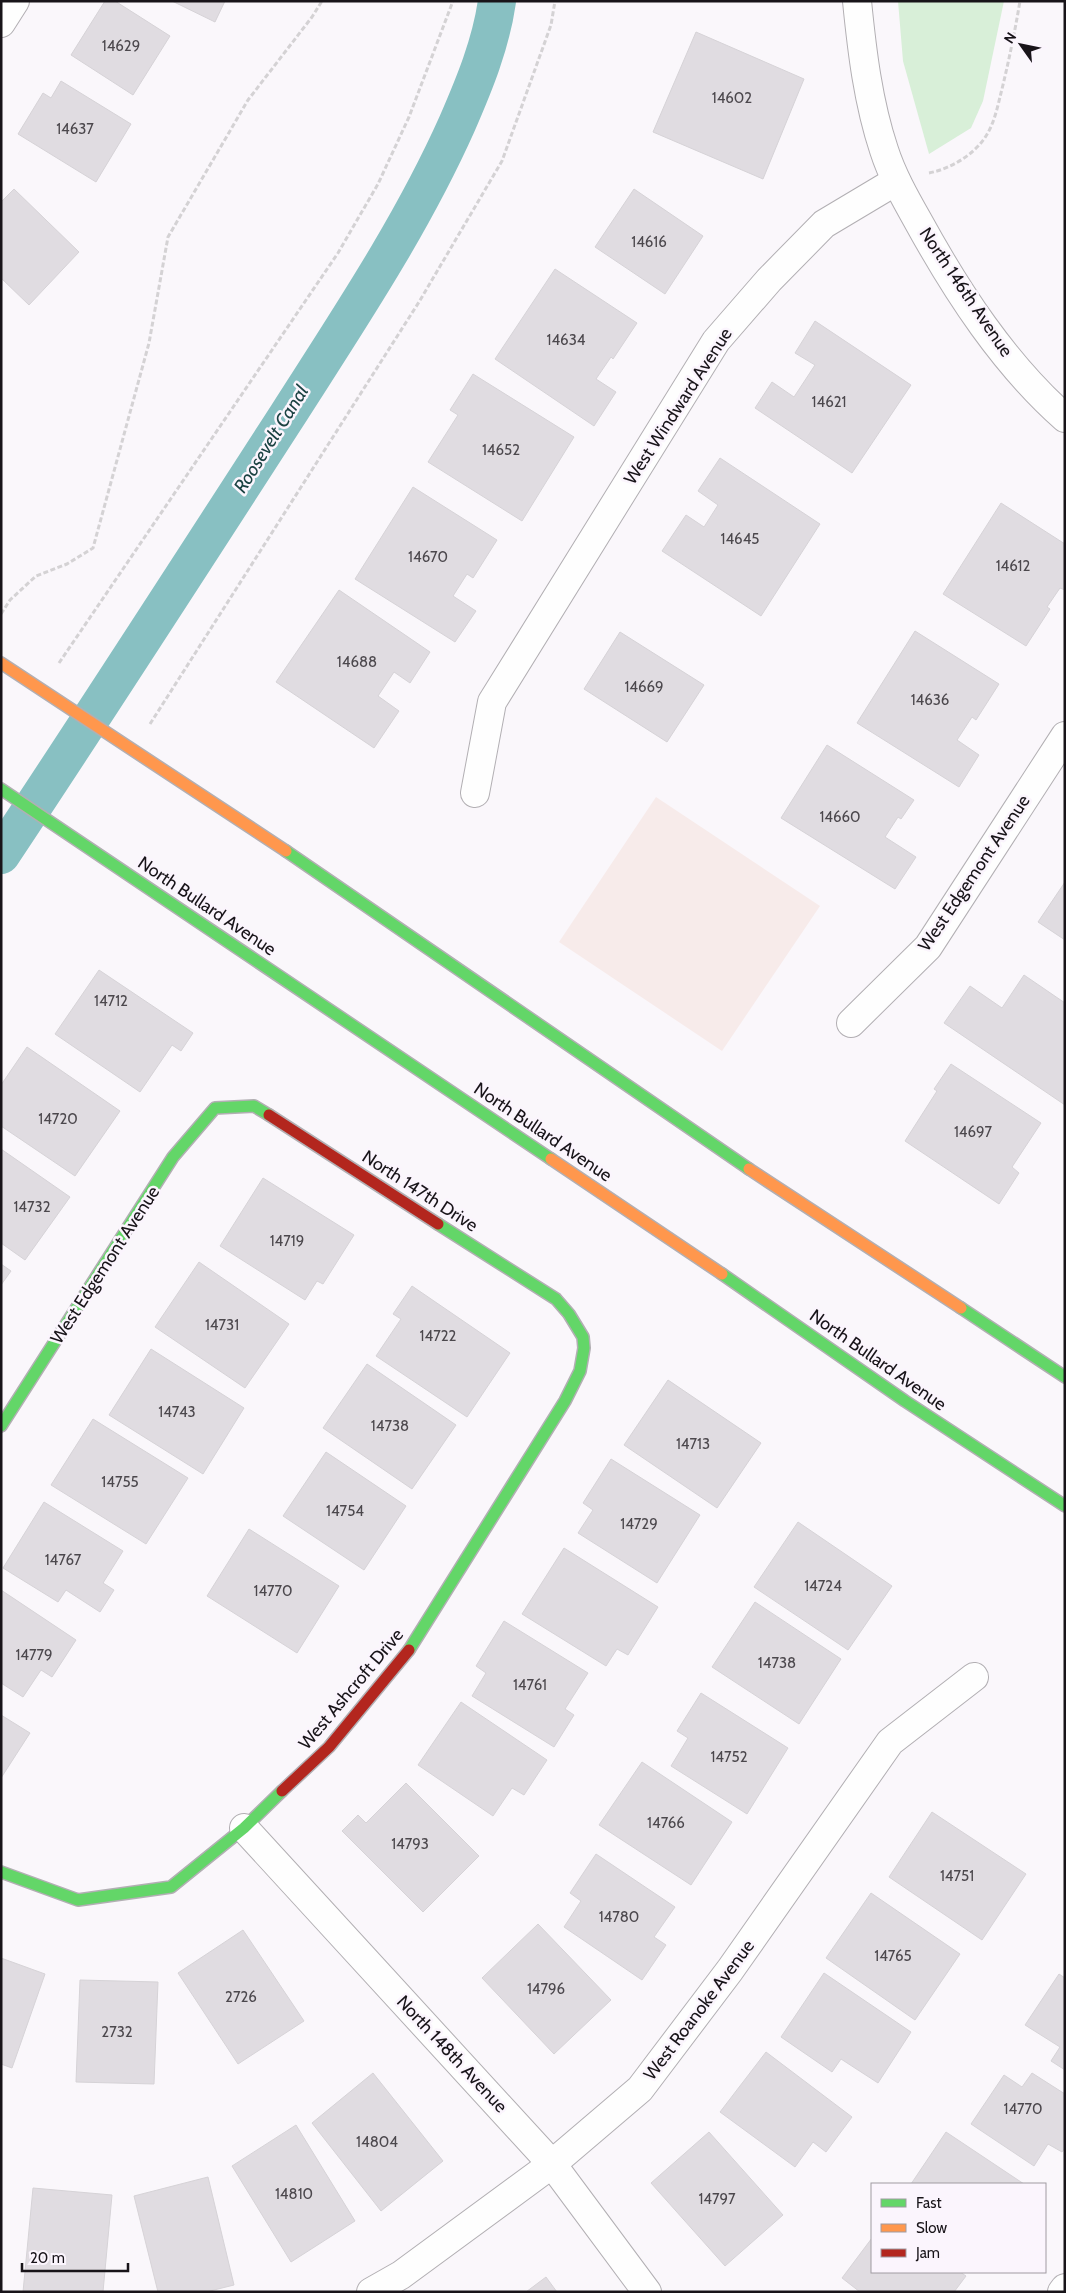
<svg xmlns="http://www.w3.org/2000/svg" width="1066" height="2293" viewBox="0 0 1066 2293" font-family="Cabin,sans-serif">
  <rect width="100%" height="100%" fill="#faf7fb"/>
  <path fill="#f7ebea" d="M656,797L820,906L722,1051L559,942Z"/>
  <path fill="#d8efd8" d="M898,1H1004L983,101L971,128L929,154L903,61Z"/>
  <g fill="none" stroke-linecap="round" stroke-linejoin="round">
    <path stroke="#88c0c2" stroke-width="38" d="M1,855C98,709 192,563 287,416C347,322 411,227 457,124C474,85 491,44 497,1"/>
  </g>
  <g fill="#e0dce1" stroke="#d6d3d7">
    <path d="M105,1H115L170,36L133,95L71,55Z"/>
    <path d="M172,1H225L215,22Z"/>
    <path d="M696,32L804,79L763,179L653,132Z"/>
    <path d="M61,81L131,124L96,182L18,134L43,93L51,98Z"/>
    <path d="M14,189L79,252L29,305L1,278V202Z"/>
    <path d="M634,189L703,236L665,294L595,247Z"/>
    <path d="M555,269L637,323L613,359L611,357L596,379L616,392L594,426L495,359Z"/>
    <path d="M815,321L911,385L852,473L755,408L772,382L794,397L815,365L795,353Z"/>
    <path d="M473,374L574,437L522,521L428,462L458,415L450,410Z"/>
    <path d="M720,458L820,524L761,616L662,551L686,515L704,527L718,505L698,491Z"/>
    <path d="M413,487L497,540L473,578L467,574L453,596L476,611L455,642L355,579Z"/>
    <path d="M1001,503L1065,544V590L1060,588L1047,607L1050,609L1026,646L943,594Z"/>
    <path d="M339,590L430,652L410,683L394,672L378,696L399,711L374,748L276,682Z"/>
    <path d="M915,631L999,684L976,720L972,717L957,740L979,755L959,787L857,723Z"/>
    <path d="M620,632L704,685L667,742L584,689Z"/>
    <path d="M827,745L914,800L901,819L898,817L885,837L916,857L895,889L781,818Z"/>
    <path d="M1065,882V940L1038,922Z"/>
    <path d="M99,970L193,1033L181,1051L172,1045L140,1092L55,1034Z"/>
    <path d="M1024,975L1065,1003V1105L944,1023L970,986L1002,1008Z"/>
    <path d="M27,1047L120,1111L75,1176L1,1126V1085Z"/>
    <path d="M951,1064L1041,1123L1012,1167L1019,1173L999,1204L905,1141L937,1091L934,1089Z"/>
    <path d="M1,1149L70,1197L25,1260L1,1243Z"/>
    <path d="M263,1178L354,1235L323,1284L317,1281L305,1300L220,1246Z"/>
    <path d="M199,1262L289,1324L245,1388L155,1327Z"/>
    <path d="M1,1264L11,1271L1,1285Z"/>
    <path d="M412,1286L510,1353L467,1417L376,1356L401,1319L393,1314Z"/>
    <path d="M151,1349L244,1408L203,1474L109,1415Z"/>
    <path d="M367,1364L456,1425L412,1489L323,1428Z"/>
    <path d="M668,1380L761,1443L717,1508L624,1445Z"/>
    <path d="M93,1419L188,1478L146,1544L51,1485Z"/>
    <path d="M326,1452L406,1506L364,1570L283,1516Z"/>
    <path d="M611,1459L700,1515L657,1583L578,1533L593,1510L583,1503Z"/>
    <path d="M44,1502L123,1551L103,1583L114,1590L100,1612L66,1590L58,1602L3,1568Z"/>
    <path d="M798,1522L892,1586L848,1650L754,1587Z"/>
    <path d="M249,1529L339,1586L297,1653L207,1596Z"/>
    <path d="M564,1548L658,1607L628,1655L617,1649L606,1666L522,1614Z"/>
    <path d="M1,1590L76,1640L52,1677L41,1670L23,1697L1,1683Z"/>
    <path d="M755,1602L841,1659L799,1724L712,1667Z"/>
    <path d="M504,1621L588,1673L565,1709L574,1715L554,1747L472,1696L486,1673L476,1666Z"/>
    <path d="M701,1693L788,1748L747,1814L671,1766L688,1738L677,1731Z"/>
    <path d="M461,1702L547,1760L524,1795L512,1788L493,1816L418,1765Z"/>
    <path d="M1,1715L30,1733L1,1778Z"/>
    <path d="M642,1762L732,1822L691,1885L599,1825Z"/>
    <path d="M406,1783L479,1856L423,1912L342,1831L358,1815L366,1823Z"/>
    <path d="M932,1812L1026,1874L982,1940L889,1877Z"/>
    <path d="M596,1854L675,1907L654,1937L666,1945L642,1980L564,1927L581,1901L570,1893Z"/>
    <path d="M871,1893L960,1954L915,2020L826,1958Z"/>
    <path d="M538,1924L611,2000L554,2054L482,1978Z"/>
    <path d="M243,1930L304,2021L238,2064L178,1973Z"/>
    <path d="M1,1958L45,1974L12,2068L1,2064Z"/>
    <path d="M824,1973L911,2032L878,2083L841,2059L832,2072L781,2037Z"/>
    <path d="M1059,1974L1065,1978V2070L1051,2061L1060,2047L1025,2025Z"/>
    <path d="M80,1980L158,1982L154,2084L76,2082Z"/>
    <path d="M766,2052L852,2117L826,2152L813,2142L795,2167L720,2112Z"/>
    <path d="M373,2073L443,2161L381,2211L312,2123Z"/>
    <path d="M1032,2073L1065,2094V2148L1062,2152L1048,2144L1034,2166L971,2124L1004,2075L1022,2087Z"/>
    <path d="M296,2125L355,2221L291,2262L232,2166Z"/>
    <path d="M709,2132L783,2215L725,2266L651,2183Z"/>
    <path d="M946,2132L1024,2184H911Z"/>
    <path d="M208,2177L234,2285L206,2292H158L134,2196Z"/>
    <path d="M33,2188L112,2195L103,2292H23Z"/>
    <path d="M872,2238V2272H960L966,2276L954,2292H860L842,2278Z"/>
    <path d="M546,2277L557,2292H526Z"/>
  </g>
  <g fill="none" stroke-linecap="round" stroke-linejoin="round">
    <defs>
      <g id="street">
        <path d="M857,1C862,51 868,102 884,150C892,175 905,198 918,221C957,292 1004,364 1065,418"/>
        <path d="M1,23L15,1"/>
        <path d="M475,793L492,702L716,341L769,280L824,224L896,181"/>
        <path d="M851,1023L928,947L1065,736"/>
        <path d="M244,1828L552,2164L647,2292"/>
        <path d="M371,2292L401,2275L552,2164L640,2089L730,1970L890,1742L974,1677"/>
        <path d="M1062,2292L1065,2288"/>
      </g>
      <g id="fast">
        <path d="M1,789L551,1159"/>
        <path d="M286,851L749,1169"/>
        <path d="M722,1274L905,1401L1065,1506"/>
        <path d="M961,1308L1065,1377"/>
        <path d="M1,1426L173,1157L215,1108L254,1106L269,1115"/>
        <path d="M409,1650L565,1401L580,1371L584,1348L583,1337L569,1314L556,1299L438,1224"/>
        <path d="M1,1872L78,1900L171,1887L244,1828L282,1791"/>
      </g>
      <g id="slow">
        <path d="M1,663L286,851"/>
        <path d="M551,1159L722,1274"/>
        <path d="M749,1169L961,1308"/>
      </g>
      <g id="jam">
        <path d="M269,1115L438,1224"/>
        <path d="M282,1791L329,1747L409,1650"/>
      </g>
    </defs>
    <use href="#street" stroke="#b2afb3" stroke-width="30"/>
    <use href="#fast" stroke="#b2afb3" stroke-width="14"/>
    <use href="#slow" stroke="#b2afb3" stroke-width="14"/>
    <use href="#jam" stroke="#b2afb3" stroke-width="14"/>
    <g stroke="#d4d2d4" stroke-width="3" stroke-dasharray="5 2.5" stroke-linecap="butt">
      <path d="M929,173C950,169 974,155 986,136C995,122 998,104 1002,89C1009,60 1015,31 1020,1"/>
      <path d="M1,614L10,600L36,576L67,564L93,548L149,343L168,237L248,100L312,17L322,1"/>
      <path d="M59,663L338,253L378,184L409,117L453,1"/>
      <path d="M150,724L419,302L502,161L551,25L555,1"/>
    </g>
    <use href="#street" stroke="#fefefe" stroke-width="28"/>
    <use href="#fast" stroke="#63d668" stroke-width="11"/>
    <use href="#slow" stroke="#ff974d" stroke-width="11"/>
    <use href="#jam" stroke="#b3261e" stroke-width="11"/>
  </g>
  <g text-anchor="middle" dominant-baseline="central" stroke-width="5" stroke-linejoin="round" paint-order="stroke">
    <g font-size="15" fill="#4c484d">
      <text x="121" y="46">14629</text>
      <text x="732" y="98">14602</text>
      <text x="75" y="129">14637</text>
      <text x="649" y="242">14616</text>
      <text x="566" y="340">14634</text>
      <text x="829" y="402">14621</text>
      <text x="501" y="450">14652</text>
      <text x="740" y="539">14645</text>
      <text x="428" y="557">14670</text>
      <text x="1013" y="566">14612</text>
      <text x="357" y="662">14688</text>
      <text x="644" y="687">14669</text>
      <text x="930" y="700">14636</text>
      <text x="840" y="817">14660</text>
      <text x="111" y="1001">14712</text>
      <text x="58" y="1119">14720</text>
      <text x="973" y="1132">14697</text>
      <text x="32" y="1207">14732</text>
      <text x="287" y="1241">14719</text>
      <text x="222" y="1325">14731</text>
      <text x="438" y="1336">14722</text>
      <text x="177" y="1412">14743</text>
      <text x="390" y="1426">14738</text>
      <text x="693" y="1444">14713</text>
      <text x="120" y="1482">14755</text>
      <text x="345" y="1511">14754</text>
      <text x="639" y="1524">14729</text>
      <text x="63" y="1560">14767</text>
      <text x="823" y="1586">14724</text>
      <text x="273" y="1591">14770</text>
      <text x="34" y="1655">14779</text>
      <text x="777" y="1663">14738</text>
      <text x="530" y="1685">14761</text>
      <text x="729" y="1757">14752</text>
      <text x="666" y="1823">14766</text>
      <text x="410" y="1844">14793</text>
      <text x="957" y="1876">14751</text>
      <text x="619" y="1917">14780</text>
      <text x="893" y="1956">14765</text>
      <text x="546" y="1989">14796</text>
      <text x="241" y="1997">2726</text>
      <text x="117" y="2032">2732</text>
      <text x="1023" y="2109">14770</text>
      <text x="377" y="2142">14804</text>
      <text x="294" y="2194">14810</text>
      <text x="717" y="2199">14797</text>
    </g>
    <g font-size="18" fill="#181419" stroke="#fbf5fd">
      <text transform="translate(966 292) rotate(56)">North 146th Avenue</text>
      <text transform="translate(678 406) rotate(-57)">West Windward Avenue</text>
      <text transform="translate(974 873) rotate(-56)">West Edgemont Avenue</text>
      <text transform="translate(207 906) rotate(34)">North Bullard Avenue</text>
      <text transform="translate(543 1132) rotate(34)">North Bullard Avenue</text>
      <text transform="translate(420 1191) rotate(33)">North 147th Drive</text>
      <text transform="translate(105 1265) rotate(-57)">West Edgemont Avenue</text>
      <text transform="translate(878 1360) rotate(35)">North Bullard Avenue</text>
      <text transform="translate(351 1689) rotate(-50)">West Ashcroft Drive</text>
      <text transform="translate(699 2010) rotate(-53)">West Roanoke Avenue</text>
      <text transform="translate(452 2054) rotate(47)">North 148th Avenue</text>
    </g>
    <g font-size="19" font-style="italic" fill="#1b4242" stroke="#fbf5fd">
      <text transform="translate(271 439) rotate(-58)">Roosevelt Canal</text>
    </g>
  </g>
  <rect width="1066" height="2293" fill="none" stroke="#181419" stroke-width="5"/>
  <rect x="871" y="2183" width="175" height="90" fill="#fbf5fd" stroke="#a09ba2"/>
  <rect x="881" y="2199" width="25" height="8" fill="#63d668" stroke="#a09ba2"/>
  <text x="916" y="2208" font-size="15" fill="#181419">Fast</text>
  <rect x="881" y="2224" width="25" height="8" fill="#ff974d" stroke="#a09ba2"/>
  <text x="916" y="2233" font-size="15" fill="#181419">Slow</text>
  <rect x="881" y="2249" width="25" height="8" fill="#b3261e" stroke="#a09ba2"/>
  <text x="916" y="2258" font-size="15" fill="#181419">Jam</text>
  <g transform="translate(1021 45) rotate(303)" stroke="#fbf5fd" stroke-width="4" paint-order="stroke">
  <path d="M0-4L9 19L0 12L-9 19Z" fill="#181419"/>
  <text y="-8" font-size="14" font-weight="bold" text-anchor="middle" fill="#181419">N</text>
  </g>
  <path d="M22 2263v8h106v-8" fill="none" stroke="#181419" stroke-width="2.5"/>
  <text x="30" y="2263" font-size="15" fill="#181419" stroke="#fbf5fd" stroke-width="4" paint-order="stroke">20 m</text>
</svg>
